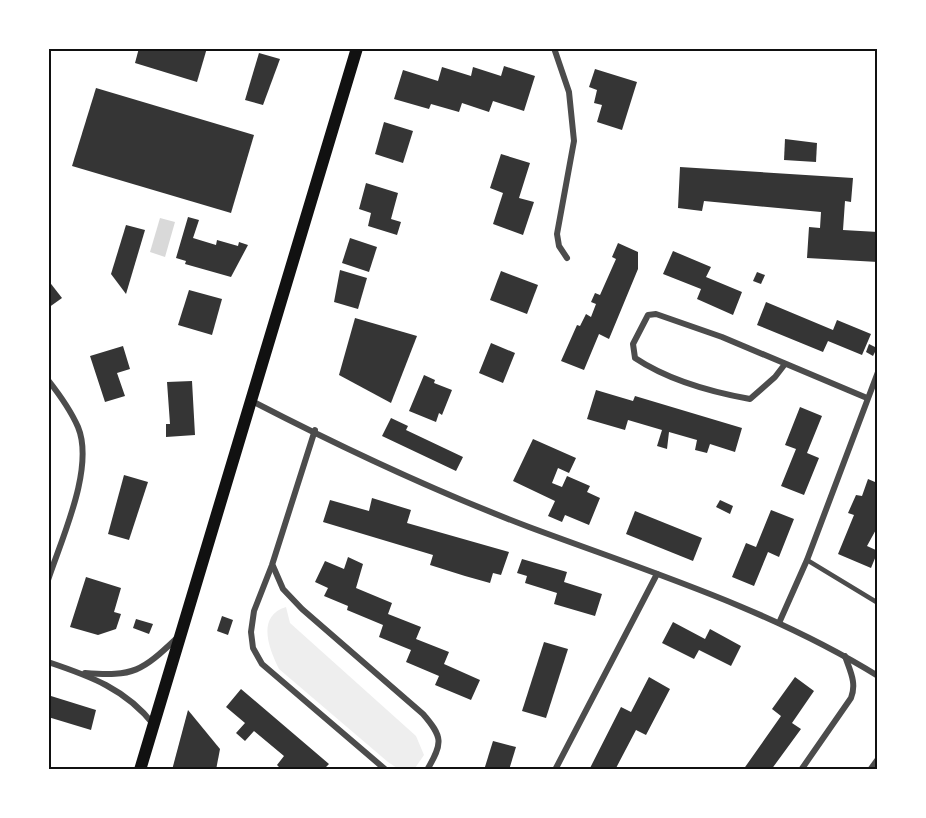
<svg xmlns="http://www.w3.org/2000/svg" width="926" height="818" viewBox="0 0 926 818" font-family="Commissioner,sans-serif">
  <rect width="100%" height="100%" fill="#fff"/>
  <path fill="#eee" d="M286,607L290,623L416,736L424,755L415,768L400,770L388,762L279,669C269,649 256,616 286,607Z"/>
  <path fill="#d9d9d9" d="M160,218L175,222L165,257L150,252Z"/>
  <g fill="#353535">
    <path d="M139,48H207L197,82L135,63Z"/>
    <path d="M259,53L280,59L263,105L245,100Z"/>
    <path d="M504,66L535,76L524,111L493,101L489,112L462,103L459,112L431,104L429,109L394,99L403,70L438,81L442,67L471,76L473,67L501,76Z"/>
    <path d="M595,69L637,82L622,130L597,122L602,105L594,103L597,90L589,87Z"/>
    <path d="M96,88L254,135L231,213L72,166Z"/>
    <path d="M384,122L413,131L403,163L375,154Z"/>
    <path d="M785,139L817,143L816,162L784,160Z"/>
    <path d="M501,154L530,163L519,198L534,202L523,235L493,224L503,193L490,188Z"/>
    <path d="M680,167L853,178L851,202L845,201L843,230L878,232V262L807,258L809,227L820,228L821,212L704,201L702,211L678,208Z"/>
    <path d="M366,183L398,193L391,219L401,222L397,235L368,226L371,213L359,209Z"/>
    <path d="M188,217L199,220L193,238L216,245L217,240L238,246L239,242L248,245L231,277L185,264L186,261L176,258Z"/>
    <path d="M126,225L145,230L126,294L111,274Z"/>
    <path d="M350,238L377,247L369,272L342,263Z"/>
    <path d="M618,243L638,252V269L609,339L599,334L584,370L561,361L577,325L580,326L586,314L591,317L596,304L591,302L595,293L600,295L616,259L612,257Z"/>
    <path d="M673,251L711,267L706,277L742,292L733,315L697,299L701,289L663,274Z"/>
    <path d="M340,270L367,278L358,309L334,302Z"/>
    <path d="M501,271L538,285L527,314L490,300Z"/>
    <path d="M757,272L765,275L761,284L753,281Z"/>
    <path d="M48,280L62,298L48,308Z"/>
    <path d="M189,290L222,299L212,335L178,325Z"/>
    <path d="M766,302L833,330L837,320L871,334L862,355L828,341L823,352L757,325Z"/>
    <path d="M355,318L417,336L391,403L339,375Z"/>
    <path d="M491,343L515,353L503,383L479,373Z"/>
    <path d="M869,344L877,348L873,356L866,352Z"/>
    <path d="M123,346L130,369L117,373L125,396L105,402L90,356Z"/>
    <path d="M424,375L435,380L434,383L452,390L442,415L439,413L436,422L409,411Z"/>
    <path d="M192,381L195,435L166,437V424H170L167,382Z"/>
    <path d="M596,390L633,401L635,396L742,428L735,452L710,444L707,453L695,450L697,440L669,432L667,449L657,446L662,430L628,420L625,430L587,419Z"/>
    <path d="M800,407L822,416L807,453L819,458L804,495L781,486L796,449L785,445Z"/>
    <path d="M391,418L408,426L406,430L463,457L456,471L382,436Z"/>
    <path d="M533,439L576,458L569,473L558,468L552,483L562,487L567,476L590,486L587,492L600,498L589,525L565,515L562,522L548,516L555,501L513,481Z"/>
    <path d="M124,475L148,482L129,540L108,534Z"/>
    <path d="M878,476V526L867,546L878,551L871,568L838,554L854,515L848,513L856,495L862,496L868,479L875,482Z"/>
    <path d="M372,498L411,510L407,523L509,552L501,575L493,573L490,583L465,576L430,565L433,555L323,522L330,500L369,511Z"/>
    <path d="M720,500L733,506L730,514L716,507Z"/>
    <path d="M771,510L794,519L779,557L768,552L754,586L732,577L746,543L756,547Z"/>
    <path d="M635,511L702,538L693,561L626,534Z"/>
    <path d="M348,557L363,564L356,588L392,603L388,614L421,627L416,639L449,652L444,664L480,680L471,700L435,685L439,676L406,662L411,650L379,637L383,625L347,610L348,606L324,596L328,588L315,582L325,561L344,569Z"/>
    <path d="M522,559L567,572L564,582L602,594L595,616L554,604L557,593L525,583L527,576L517,573Z"/>
    <path d="M86,577L121,588L114,612L121,614L116,629L98,635L70,627Z"/>
    <path d="M222,616L233,620L228,635L217,631Z"/>
    <path d="M136,619L153,624L149,634L133,628Z"/>
    <path d="M673,622L705,639L710,629L741,646L731,666L699,650L694,659L662,643Z"/>
    <path d="M544,642L568,649L546,718L522,711Z"/>
    <path d="M649,677L670,689L646,735L636,730L615,770H589L621,707L631,712Z"/>
    <path d="M795,677L814,691L792,723L801,729L771,770H743L781,716L772,709Z"/>
    <path d="M241,689L329,764L323,770H282L277,765L284,756L254,731L245,741L236,733L245,723L226,707Z"/>
    <path d="M51,696L96,710L91,730L48,717Z"/>
    <path d="M188,710L220,749L216,770H172Z"/>
    <path d="M493,741L516,747L509,770H484Z"/>
  </g>
  <g fill="none" stroke-linecap="round" stroke-linejoin="round">
    <path stroke="#4c4c4c" stroke-width="4.5" d="M807,560L878,603"/>
    <g stroke="#4c4c4c" stroke-width="6">
      <path d="M554,48L569,92L574,141L557,234L559,246L567,258"/>
      <path d="M785,364L775,377L750,399C711,392 668,380 635,358L633,344L648,315L656,314L722,337L867,398"/>
      <path d="M48,380C59,394 71,411 78,427C95,468 61,540 48,580"/>
      <path d="M252,401C339,446 437,492 529,527C647,571 770,609 878,676"/>
      <path d="M315,430L272,565L254,611L251,632L253,648L262,664L386,770"/>
      <path d="M273,566L283,589L302,609L423,714C443,737 443,743 427,770"/>
      <path d="M779,623L807,560L878,372"/>
      <path d="M48,662C90,676 126,689 154,725"/>
      <path d="M85,673C134,677 142,671 177,638"/>
      <path d="M555,770L657,574"/>
      <path d="M801,770L851,698C857,683 850,671 845,656"/>
      <path d="M870,770L878,759"/>
    </g>
    <path stroke="#111" stroke-width="12" d="M140,770L357,48"/>
  </g>
  <rect width="926" height="818" fill="none" stroke="#ffffff" stroke-width="99"/>
  <rect x="50" y="50" width="826" height="718" fill="none" stroke="#111" stroke-width="2"/>
</svg>
